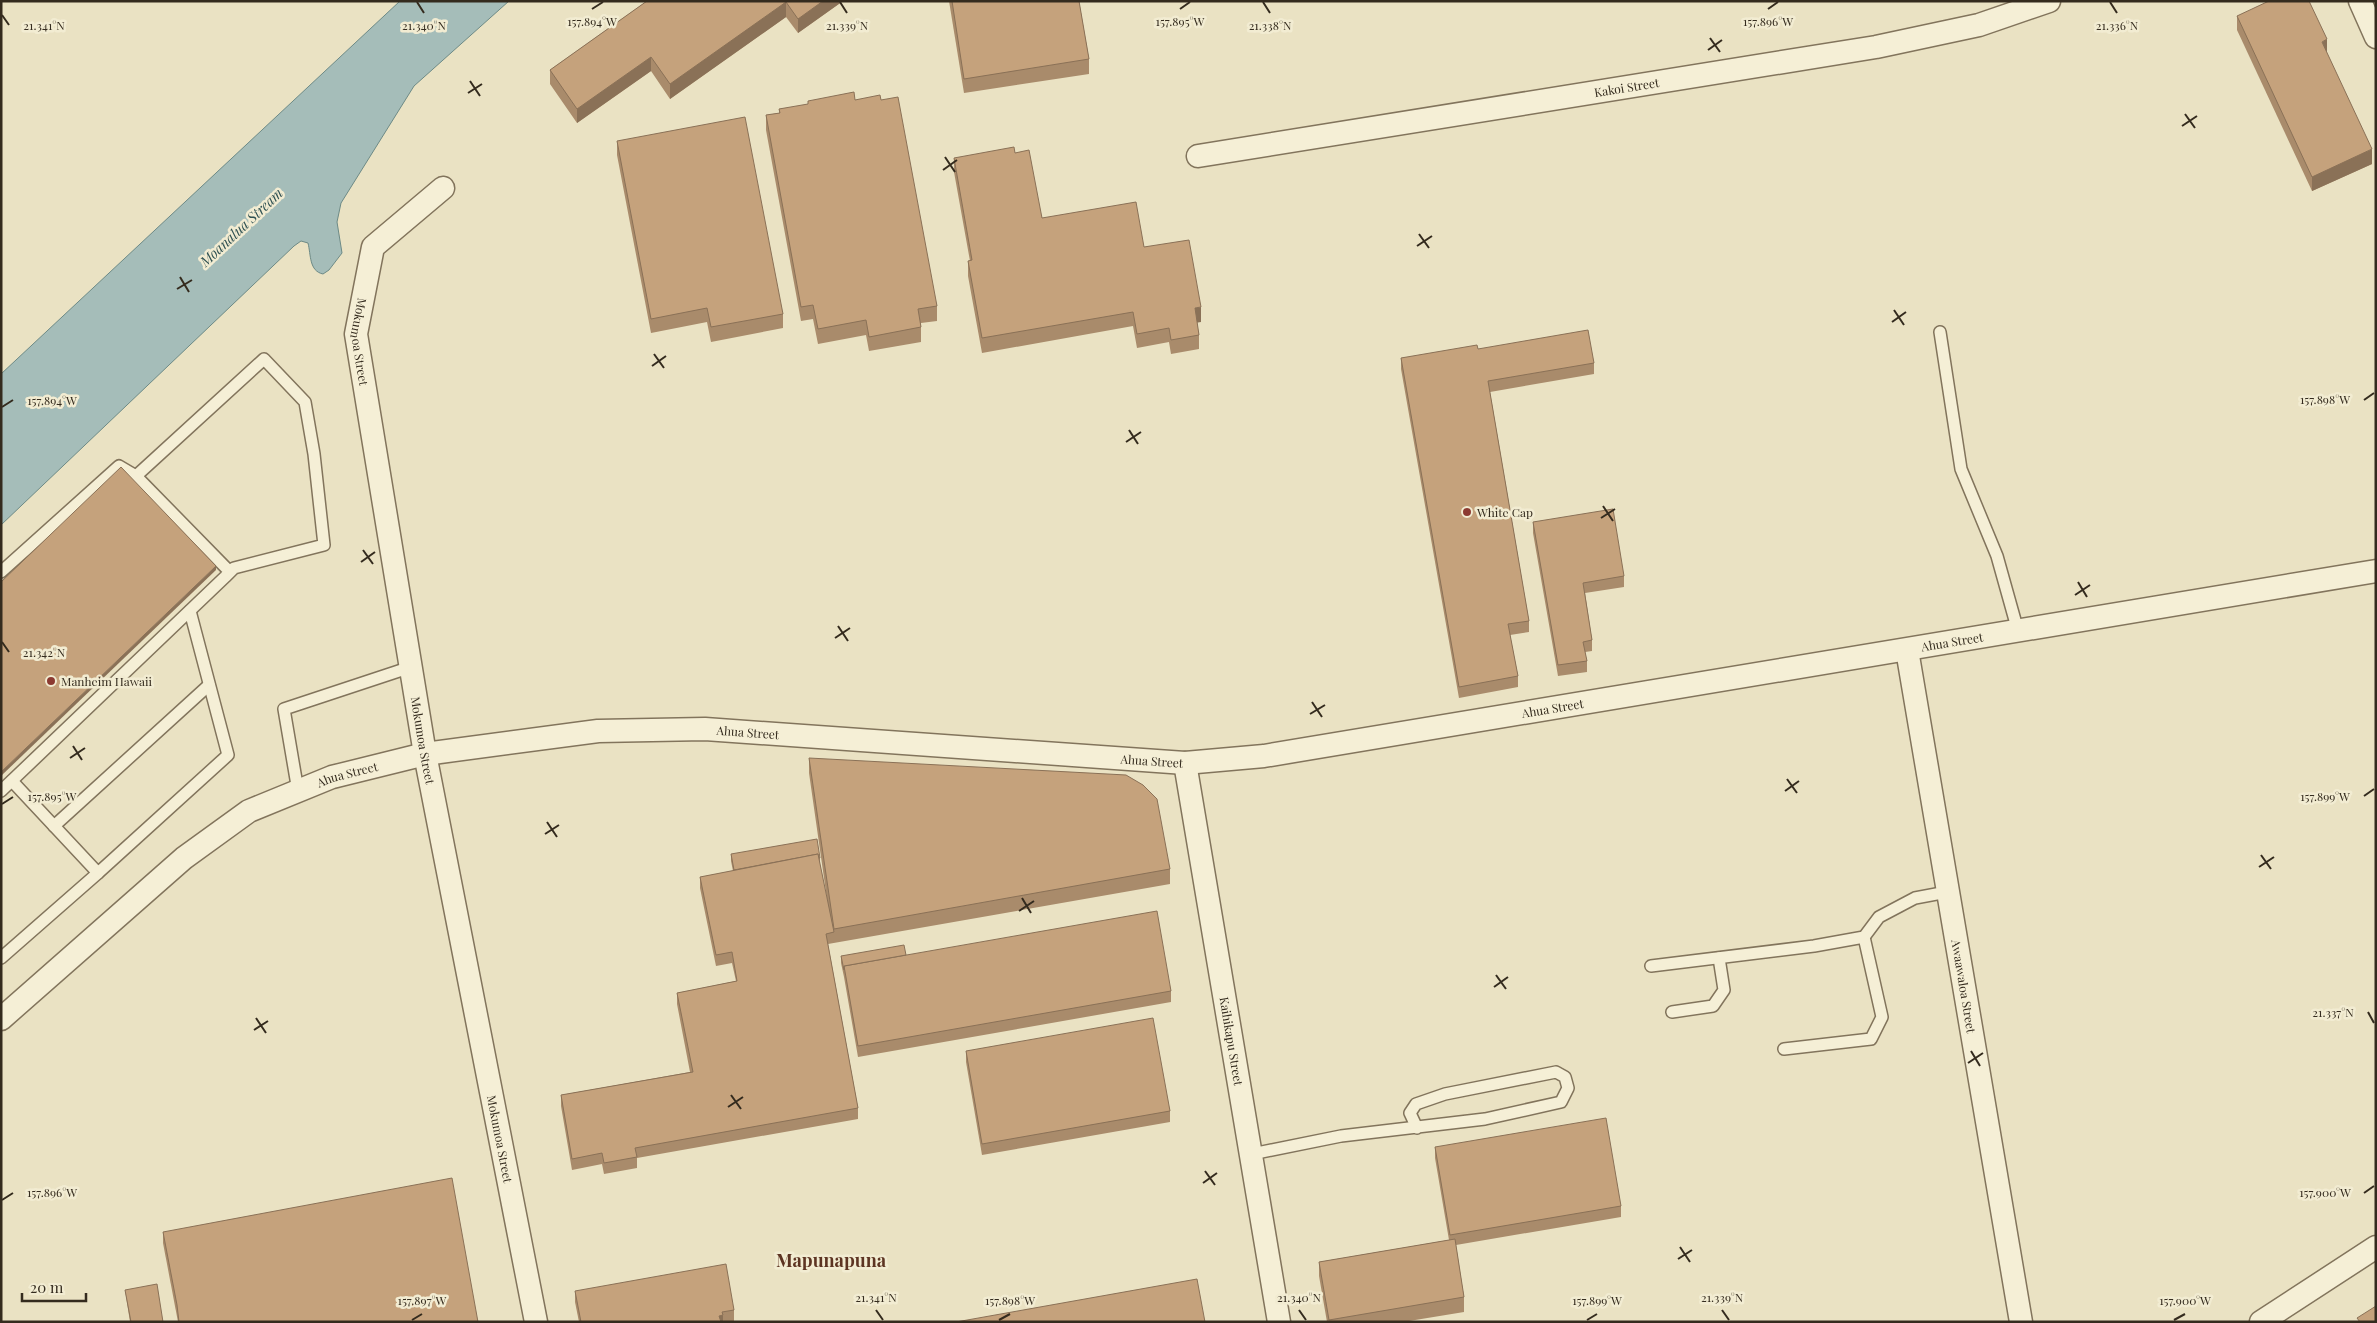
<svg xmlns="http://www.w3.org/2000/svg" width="2377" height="1323" viewBox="0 0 2377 1323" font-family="'Playfair Display',serif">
  <rect width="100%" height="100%" fill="#eae2c3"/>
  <path fill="#a5bdb9" stroke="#6d8a86" d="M400,1H509L414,86L341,203L337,222L342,253L329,270L323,274C309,271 311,255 308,243L301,241L294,246L1,525V374Z"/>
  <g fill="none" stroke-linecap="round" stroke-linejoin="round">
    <defs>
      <g id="lane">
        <path d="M1940,332L1961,469L1997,556L2018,631"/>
        <path d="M1,572L119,466L136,476"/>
        <path d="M12,781L98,873L228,755L190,611"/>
        <path d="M1,791L225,577L234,568L324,545L314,454L305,402L264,359L136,476L230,572"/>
        <path d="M298,791L284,709L411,667"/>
        <path d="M54,826L209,685"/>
        <path d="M1,958L98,873"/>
        <path d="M1651,966L1814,946L1864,937L1879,917L1915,898L1947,892"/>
        <path d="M1672,1012L1713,1006L1724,990L1719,958"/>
        <path d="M1784,1049L1871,1039L1882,1017L1864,937"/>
        <path d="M1252,1154L1341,1136L1485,1119L1561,1102L1568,1088L1565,1077L1556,1072L1445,1094L1416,1104L1410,1113L1417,1128"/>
      </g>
      <g id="street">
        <path d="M2360,1L2376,37"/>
        <path id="s1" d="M1198,156L1876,47L1979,25L2049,1"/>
        <path id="s2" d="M443,188L373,247L356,334L425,754L536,1322"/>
        <path id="s3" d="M1907,650L2021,1322"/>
        <path id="s4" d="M1185,763L1279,1322"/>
        <path id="s5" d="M1,1019L184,858L249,811L332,777L425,754L598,731L705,729L1185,763L1264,756L2376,571"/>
        <path d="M2261,1322L2376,1247"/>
      </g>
    </defs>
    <use href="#lane" stroke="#82745c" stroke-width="14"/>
    <use href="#street" stroke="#82745c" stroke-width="25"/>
    <use href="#lane" stroke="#f5efd6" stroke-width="11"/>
    <use href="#street" stroke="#f5efd6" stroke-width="22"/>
  </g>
  <g fill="#a98b6b">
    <path d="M647,1H843L798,33L786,17L670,99L651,71L577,123L550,84V70Z"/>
    <path d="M949,1H1079L1089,59V74L964,93Z"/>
    <path d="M2237,16L2327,54L2372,164L2312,191L2237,30Z"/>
    <path d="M855,100H881L937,306V321L921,323V342L869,351L866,335L818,344L813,319L801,321L766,130V115L779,113V109Z"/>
    <path d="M617,141L783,314V328L711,342L707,322L651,333L617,155Z"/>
    <path d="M1015,153L1042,218L1144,247L1201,322H1197L1199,335V349L1171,354L1169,342L1137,348L1133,326L982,353L968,276V261H970L954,172V158Z"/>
    <path d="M1478,349L1594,363V374L1490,392L1529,621V632L1510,635L1518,676V687L1459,698L1401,369V358Z"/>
    <path d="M1533,522L1624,576V587L1585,593L1592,640V651L1585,652L1587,661V672L1558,676L1533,533Z"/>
    <path d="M809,758L1170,869V884L828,944L858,1108V1119L637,1158V1168L604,1174L602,1164L572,1170L561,1106V1095L690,1072L677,1004V993L736,981L732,963L716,966L700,888V877L733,871L731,861V854L820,858V865L828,906L809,773Z"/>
    <path d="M906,955L1171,991V1002L858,1057L844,977L841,963V956Z"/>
    <path d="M966,1051L1170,1111V1122L982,1155L966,1062Z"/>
    <path d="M1435,1147L1621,1206V1217L1456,1245L1464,1297V1312L1403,1322H1327L1319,1276V1262L1449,1240L1435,1158Z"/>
    <path d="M163,1232L478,1322H178L163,1243Z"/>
    <path d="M125,1290L163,1322H130Z"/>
    <path d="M575,1291L734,1310V1321L727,1322H579L575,1302Z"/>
  </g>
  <g fill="#8a7157">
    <path d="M823,1H843L798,33V19Z"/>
    <path d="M786,2V17L670,99V84Z"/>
    <path d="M2327,39V54L2322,42Z"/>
    <path d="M651,57V71L577,123V109Z"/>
    <path d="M2372,149V164L2312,191V177Z"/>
    <path d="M1201,307V322L1195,323V308Z"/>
    <path d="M216,566V570L1,776V772Z"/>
    <path d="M723,1315V1322H719V1316Z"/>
  </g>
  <g fill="#c5a27c" stroke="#8a7157">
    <path d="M647,1H823L798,19L786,2L670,84L651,57L577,109L550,70Z"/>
    <path d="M952,1H1079L1089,59L964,79Z"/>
    <path d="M2269,1H2309L2327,39L2322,42L2372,149L2312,177L2237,16Z"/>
    <path d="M854,92L855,100L880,95L881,100L898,97L937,306L918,309L921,327L869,337L866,320L818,329L813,305L801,307L766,115L780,113L779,109L808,104V101Z"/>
    <path d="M745,117L783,314L711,327L707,308L651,319L617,141Z"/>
    <path d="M1014,147L1015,153L1029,150L1042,218L1136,202L1144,247L1189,240L1201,307L1195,308L1199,335L1171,340L1169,328L1137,334L1133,312L982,338L968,261L972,260L954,158Z"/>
    <path d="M1588,330L1594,363L1488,381L1529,621L1508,624L1518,676L1459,687L1401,358L1477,345L1478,349Z"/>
    <path d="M121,467L216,566L1,772V582Z"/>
    <path d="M1613,509L1624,576L1583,583L1592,640L1583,642L1587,661L1558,665L1533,522Z"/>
    <path d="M809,758L1126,775L1143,785L1157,799L1170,869L834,929Z"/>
    <path d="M817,839L820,858H819L818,854L734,870L731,854Z"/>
    <path d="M818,854L834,932L826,934L858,1108L635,1148L637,1157L604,1163L602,1153L572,1159L561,1095L693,1072L677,993L737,981L732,952L716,955L700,877Z"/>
    <path d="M1157,911L1171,991L858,1046L844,966Z"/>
    <path d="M904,945L906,955L844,966V970L841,956Z"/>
    <path d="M1153,1018L1170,1111L982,1144L966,1051Z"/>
    <path d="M1606,1118L1621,1206L1450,1235L1435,1147Z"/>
    <path d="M452,1178L478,1322H179L177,1305L163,1232Z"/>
    <path d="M1455,1239L1464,1297L1329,1320L1319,1262Z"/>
    <path d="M726,1264L734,1310L722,1312L723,1315L719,1316L721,1322H581L575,1291Z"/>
    <path d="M1197,1279L1205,1322H956Z"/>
    <path d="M157,1284L163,1322H131L125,1290Z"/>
    <path d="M2376,1306V1322H2360L2357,1318Z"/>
  </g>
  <path fill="none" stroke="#342b1e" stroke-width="2" d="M417,2L424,13M840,2L847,13M1263,2L1270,13M2110,2L2117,13M592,9L603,2M1180,9L1190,2M1768,9L1778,2M2,15L9,25M1710,38L1720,52M1708,50L1722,40M470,81L480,96M468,93L482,84M2185,114L2195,128M2182,126L2197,116M945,157L955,172M943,170L957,160M1419,234L1429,248M1417,246L1432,236M180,277L189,292M177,289L192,280M1894,310L1904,325M1892,322L1906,312M654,354L664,368M652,366L666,356M2364,400L2374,393M2,407L13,400M1129,430L1138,444M1126,442L1141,432M1603,506L1613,521M1601,518L1615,509M363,550L373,564M361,562L375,552M2078,582L2087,597M2075,595L2090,585M838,626L848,641M835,638L850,628M2,642L9,652M1312,702L1322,717M1310,714L1325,705M73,746L82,760M70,758L85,748M1787,779L1797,793M1785,791L1799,781M2364,796L2374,789M2,804L13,797M547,822L557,837M545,834L559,825M2261,855L2271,869M2259,867L2274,857M1022,898L1031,913M1019,911L1034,901M1496,975L1506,989M1494,987L1508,977M2368,1012L2374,1023M256,1018L266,1033M254,1030L268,1021M1971,1051L1980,1066M1968,1063L1983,1053M731,1095L741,1109M728,1107L743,1097M1205,1171L1215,1185M1203,1183L1217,1173M2364,1193L2374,1186M2,1200L13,1193M1680,1247L1690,1262M1678,1259L1692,1250M876,1310L883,1320M1299,1310L1306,1320M1722,1310L1729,1320M412,1320L422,1314M999,1320L1010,1314M1587,1320L1597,1314M2174,1320L2185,1314"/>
  <g fill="#8c3a31" stroke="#f2ecd2" stroke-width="2">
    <circle cx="1467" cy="512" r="5"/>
    <circle cx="51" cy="681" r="5"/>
  </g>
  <g text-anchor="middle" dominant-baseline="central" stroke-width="5" stroke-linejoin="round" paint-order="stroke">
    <g font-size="12" fill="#342b1e" stroke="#f2ecd2">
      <text stroke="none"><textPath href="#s1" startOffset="434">Kakoi Street</textPath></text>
      <text stroke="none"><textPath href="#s2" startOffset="188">Mokumoa Street</textPath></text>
      <text stroke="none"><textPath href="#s5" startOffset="2049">Ahua Street</textPath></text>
      <text stroke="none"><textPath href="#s5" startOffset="1644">Ahua Street</textPath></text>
      <text stroke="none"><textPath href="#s5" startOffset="834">Ahua Street</textPath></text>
      <text stroke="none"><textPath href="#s2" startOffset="592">Mokumoa Street</textPath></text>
      <text stroke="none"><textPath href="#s5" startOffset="1239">Ahua Street</textPath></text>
      <text stroke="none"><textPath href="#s5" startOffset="429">Ahua Street</textPath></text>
      <text stroke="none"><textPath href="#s3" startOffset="341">Awaawaloa Street</textPath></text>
      <text stroke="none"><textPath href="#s4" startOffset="282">Kaihikapu Street</textPath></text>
      <text stroke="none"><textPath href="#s2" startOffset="998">Mokumoa Street</textPath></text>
    </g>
    <g font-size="12" fill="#342b1e" stroke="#f2ecd2" text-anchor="start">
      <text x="1477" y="512">White Cap</text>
      <text x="61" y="681">Manheim Hawaii</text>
    </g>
    <g font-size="14" font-style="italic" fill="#2f5152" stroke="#f2ecd2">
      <text transform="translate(241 227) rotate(-43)">Moanalua Stream</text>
    </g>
    <g font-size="18" font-weight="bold" fill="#5d3422" stroke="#f2ecd2">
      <text x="831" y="1260">Mapunapuna</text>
    </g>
  </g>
  <g font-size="12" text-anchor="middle" fill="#342b1e" stroke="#f2ecd2" stroke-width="5" stroke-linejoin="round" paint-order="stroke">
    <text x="592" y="26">157.894°W</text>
    <text x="1180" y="26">157.895°W</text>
    <text x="1768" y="26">157.896°W</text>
    <text x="44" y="30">21.341°N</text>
    <text x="424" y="30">21.340°N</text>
    <text x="847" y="30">21.339°N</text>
    <text x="1270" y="30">21.338°N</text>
    <text x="2117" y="30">21.336°N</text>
    <text x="2325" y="404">157.898°W</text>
    <text x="52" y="405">157.894°W</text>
    <text x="44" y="657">21.342°N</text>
    <text x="2325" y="801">157.899°W</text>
    <text x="52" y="801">157.895°W</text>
    <text x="2333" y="1017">21.337°N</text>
    <text x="2325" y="1197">157.900°W</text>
    <text x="52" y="1197">157.896°W</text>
    <text x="876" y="1302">21.341°N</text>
    <text x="1299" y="1302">21.340°N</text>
    <text x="1722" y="1302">21.339°N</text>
    <text x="422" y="1305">157.897°W</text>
    <text x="1010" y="1305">157.898°W</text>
    <text x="1597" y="1305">157.899°W</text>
    <text x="2185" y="1305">157.900°W</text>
  </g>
  <rect width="2377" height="1323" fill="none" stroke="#342b1e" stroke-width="5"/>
  <path d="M22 1293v8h64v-8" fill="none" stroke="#342b1e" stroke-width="2.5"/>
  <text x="30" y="1293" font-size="15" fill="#342b1e" stroke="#f2ecd2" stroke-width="4" paint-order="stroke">20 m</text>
</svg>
